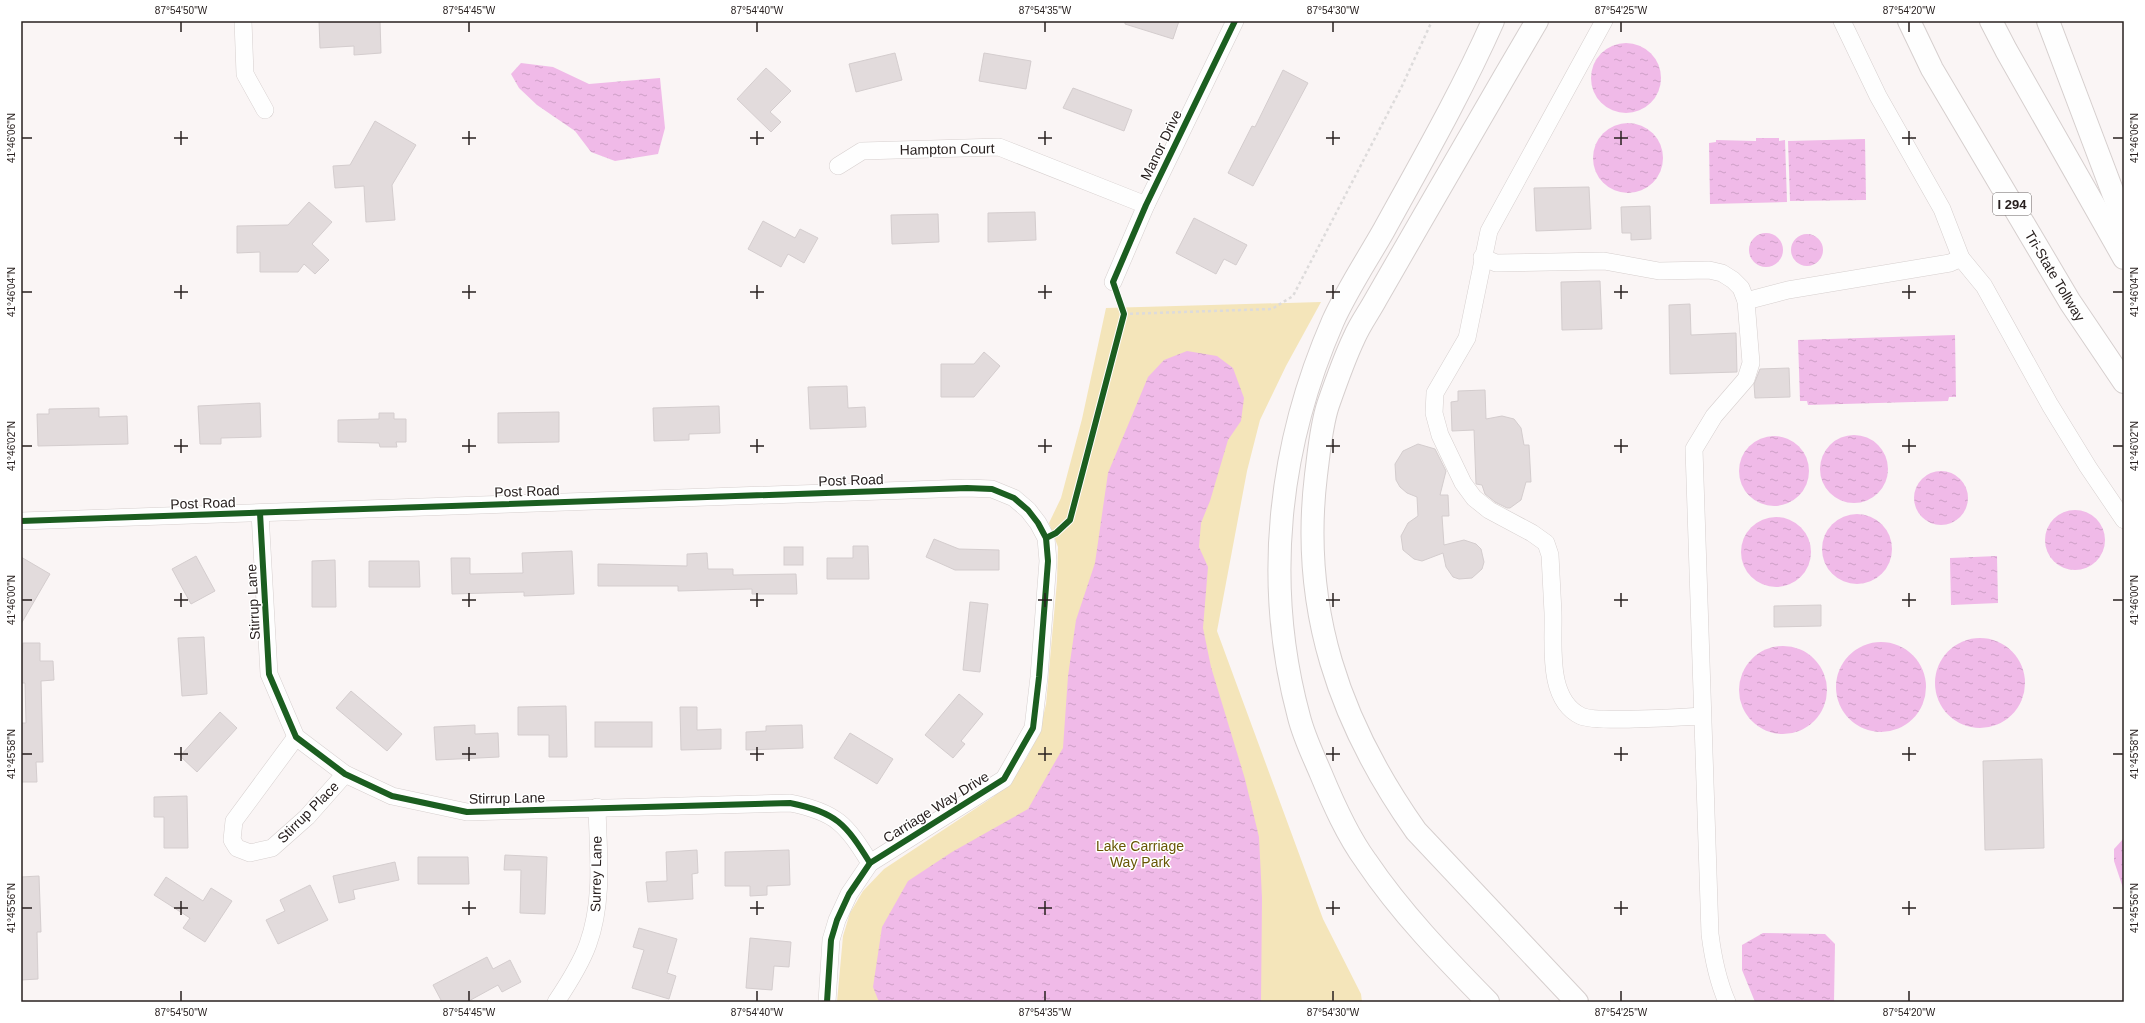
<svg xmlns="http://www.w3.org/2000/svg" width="2145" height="1023" viewBox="0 0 2145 1023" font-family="Helvetica,sans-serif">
  <defs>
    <pattern id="water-ripples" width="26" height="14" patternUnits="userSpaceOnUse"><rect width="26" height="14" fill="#f0bae8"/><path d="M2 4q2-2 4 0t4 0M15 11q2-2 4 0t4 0" fill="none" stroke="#cea0c7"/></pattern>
  </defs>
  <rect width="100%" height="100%" fill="#faf5f5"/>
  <path fill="#f4e5ba" d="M1321,302L1286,366L1260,420L1247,471L1217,631L1323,919L1361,994L1362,1002H837L843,936L850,913L863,891L884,869L993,797L1007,784L1026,759L1039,734L1046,704L1057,581L1058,547L1049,523L1061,498L1082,419L1106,308Z"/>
  <g fill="url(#water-ripples)">
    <circle cx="1626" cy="78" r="35"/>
    <path d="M521,63L553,67L589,84L660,78L665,128L658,154L615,161L591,152L575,131L537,105L519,88L511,74Z"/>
    <circle cx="1628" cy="158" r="35"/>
    <path d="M1756,138H1779V141L1785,140L1787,202L1710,204L1709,143L1716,142V140L1756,141Z"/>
    <path d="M1865,139L1866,200L1790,201L1788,141Z"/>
    <circle cx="1766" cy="250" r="17"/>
    <circle cx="1807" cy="250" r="16"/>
    <path d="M1955,335L1956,397H1949L1948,401L1808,405L1807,401H1800L1798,340Z"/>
    <path d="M1187,351L1217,356L1233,368L1244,398L1241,421L1228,440L1210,501L1201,523L1199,547L1208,567L1203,628L1211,667L1245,779L1259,837L1262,898L1261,1002H879L873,987L882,927L908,881L952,852L1028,809L1063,748L1068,676L1076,620L1095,563L1108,473L1148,377L1164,360Z"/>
    <circle cx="1854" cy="469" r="34"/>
    <circle cx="1774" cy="471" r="35"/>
    <circle cx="1941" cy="498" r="27"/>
    <circle cx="2075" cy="540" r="30"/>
    <circle cx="1857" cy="549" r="35"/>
    <circle cx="1776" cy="552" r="35"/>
    <path d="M1997,556L1998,603L1951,605L1950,558Z"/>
    <circle cx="1980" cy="683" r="45"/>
    <circle cx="1881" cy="687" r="45"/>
    <circle cx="1783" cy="690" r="44"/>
    <path d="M2124,838V891L2114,861V849Z"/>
    <path d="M1763,933L1825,934L1835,944L1834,1002H1755L1742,970V945Z"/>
  </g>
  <g fill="#e2dbdc" stroke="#d4cdce">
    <path d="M319,21H380L381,53L354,55V46L320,48Z"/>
    <path d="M1125,21H1179L1173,39L1125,24Z"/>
    <path d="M895,53L902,80L856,92L849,64Z"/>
    <path d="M984,53L1031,61L1026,89L979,81Z"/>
    <path d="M766,68L791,91L770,112L781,122L771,132L737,99Z"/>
    <path d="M1283,70L1308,83L1253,186L1228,173L1252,126L1255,127Z"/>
    <path d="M1073,88L1132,110L1124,131L1063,108Z"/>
    <path d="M375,121L416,145L392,185L395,220L366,222L364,186L335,188L333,166L350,165Z"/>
    <path d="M1589,187L1591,229L1536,231L1534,188Z"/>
    <path d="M309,202L332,222L312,244L329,260L315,274L304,264L298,272H260V252L237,253V226L288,225Z"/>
    <path d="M1650,206L1651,239L1631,240V233H1622L1621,207Z"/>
    <path d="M1035,212L1036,240L988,242V213Z"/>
    <path d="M938,214L939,242L892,244L891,215Z"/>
    <path d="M1194,218L1247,245L1236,265L1224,259L1216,274L1176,253Z"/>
    <path d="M763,221L795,238L800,229L818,238L804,263L788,254L781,267L748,249Z"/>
    <path d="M1600,281L1602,329L1562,330L1561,282Z"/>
    <path d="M1690,304L1691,335L1736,333L1737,372L1670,374L1669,305Z"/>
    <path d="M984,352L1000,366L974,397H941V364H974Z"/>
    <path d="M1789,368L1790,397L1755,398L1754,384L1760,369Z"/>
    <path d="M847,386L848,408L865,407L866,427L810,429L808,387Z"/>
    <path d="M1485,390L1486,419L1502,416L1514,419L1521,428L1524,445H1529L1531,482H1526L1521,500L1510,508H1507L1495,502L1485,494L1482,485L1476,484L1474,430L1452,431L1451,402L1458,401V391Z"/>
    <path d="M260,403L261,437L221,438V444H200L198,406Z"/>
    <path d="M719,406L720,433L689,434V440L654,441L653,408Z"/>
    <path d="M99,408V417L127,416L128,444L38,446L37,414H49V409Z"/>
    <path d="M559,412V442L498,443V413Z"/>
    <path d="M379,413H394V419H406V442H396L397,447H380L379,443L338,442V420L379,419Z"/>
    <path d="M1418,444L1435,449L1446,471L1440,495H1448L1449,516H1442L1444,545L1464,540L1476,544L1481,549L1484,562L1482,569L1472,578L1459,579L1453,577L1446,567L1443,553L1422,561L1414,559L1403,550L1401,536L1408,523L1418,516L1417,497L1407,493L1400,487L1396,480L1395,464L1403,451Z"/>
    <path d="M934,539L959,549L999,550V570H955L926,557Z"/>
    <path d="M853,546H868L869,579H827V558H853Z"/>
    <rect x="784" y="547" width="19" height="18"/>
    <path d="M572,551L574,594L524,596V592L452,594L451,558H470V574L523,573L522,553Z"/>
    <path d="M707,553L708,569H733V575L796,574L797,594H752V589L678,591V586H598V564L687,566V554Z"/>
    <path d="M196,556L215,591L191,604L172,569Z"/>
    <path d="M21,557L50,574L21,624Z"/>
    <path d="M335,560L336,607H312V561Z"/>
    <path d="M369,561H419L420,587H369Z"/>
    <path d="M970,602L988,604L980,672L963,670Z"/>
    <path d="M1821,605V626L1774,627V606Z"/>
    <path d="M204,637L207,694L182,696L178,638Z"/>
    <path d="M23,643H40V661H53L54,680L41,681L43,762H36L37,782H21V723H26L25,683H21Z"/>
    <path d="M351,691L402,734L387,751L336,708Z"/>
    <path d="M959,694L983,714L961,741L965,744L953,758L925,735Z"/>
    <path d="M566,706L567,757H549V735H518V707Z"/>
    <path d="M680,707H697V730L721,729V749L681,750Z"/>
    <path d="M220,712L237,728L197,772L180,756Z"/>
    <rect x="595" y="722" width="57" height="25"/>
    <path d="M475,725V734L498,733L499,757L436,760L434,727Z"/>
    <path d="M802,725L803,748L746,750V732L766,731V726Z"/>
    <path d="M850,733L893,759L877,784L834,758Z"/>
    <path d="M2042,759L2044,848L1985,850L1983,761Z"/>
    <path d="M187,796L188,848H164V817H154V797Z"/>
    <path d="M697,850L698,873L692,874L693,899L648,902L646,882L667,881L666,852Z"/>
    <path d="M789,850L790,885L767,886V895L750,896V886H725V852Z"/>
    <path d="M505,855L547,857L545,914L520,913L521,870H504Z"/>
    <path d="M418,857H468L469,884H418Z"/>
    <path d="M395,862L399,880L353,890L355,899L339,903L333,876Z"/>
    <path d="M39,876L41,932H37L38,979L21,980V877Z"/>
    <path d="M166,877L203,901L211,888L232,901L205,942L183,928L190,918L154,895Z"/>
    <path d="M310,885L328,920L278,944L266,920L285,911L280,900Z"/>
    <path d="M639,928L677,939L667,973L676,976L669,999L632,988L644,950L633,947Z"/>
    <path d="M750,938L791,942L789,967L774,966L772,990L746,988Z"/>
    <path d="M487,957L493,969L510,960L521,982L502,992L498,985L467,1002H442L433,985Z"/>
  </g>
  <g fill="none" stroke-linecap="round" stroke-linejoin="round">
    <defs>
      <g id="minor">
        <path d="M243,21L245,74L265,110"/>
        <path d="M1604,21L1489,231L1467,338L1435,393L1434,413L1440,435L1463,483L1474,498L1489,510L1532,533L1546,543L1550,555C1551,574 1552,593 1553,613C1554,644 1546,699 1581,716C1595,723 1681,717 1702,716"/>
        <path d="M1842,21L1878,96L1942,209L1961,258L1984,286L2050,405L2088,467L2124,520"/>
        <path d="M838,166L862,151L999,147L1146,205"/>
        <path d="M1482,257L1496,263L1604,261L1659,271L1709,270L1722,273L1733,280L1741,288L1746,301L1751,363L1746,379L1714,416L1694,449L1710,934C1713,958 1717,979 1727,1002"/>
        <path d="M1113,282L1146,205L1235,21"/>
        <path d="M1746,301L1788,290L1950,263L1961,258"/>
        <path d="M260,513L269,674L296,737L345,774L392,796L467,812L790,803C836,812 846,824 870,863"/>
        <path d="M21,521L967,488L992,489L1014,498L1028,510L1038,523L1046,538L1048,561L1039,677L1033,728L1004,779L870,863L849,894L837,920L831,940L827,1002"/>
        <path d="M296,737L234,821L232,840L237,848L250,853L272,848L307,817L345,774"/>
        <path d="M556,1002C568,984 581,964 588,944C604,900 598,852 597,807"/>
      </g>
      <g id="highway">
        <path d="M1537,21C1497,89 1458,157 1418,226C1404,250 1390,275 1376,299C1369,312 1360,324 1354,338C1344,359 1336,382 1328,405C1321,426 1319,452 1316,475C1300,608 1339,722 1416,831L1577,1002"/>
        <path d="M1909,21L1932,69L2070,302L2124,382"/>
        <path d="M1991,21L2006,50L2124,258"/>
        <path d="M2048,21L2124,222"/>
        <path d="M1488,1002C1444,957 1401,913 1366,861C1347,835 1333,803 1321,774C1313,755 1304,737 1299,717C1263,584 1278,447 1333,321C1347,290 1367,260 1384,230C1422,161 1461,93 1493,21"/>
      </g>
    </defs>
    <use href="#minor" stroke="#d6cfce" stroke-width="18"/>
    <use href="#highway" stroke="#d6cfce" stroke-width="24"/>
    <g stroke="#dddbdb" stroke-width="2.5" stroke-dasharray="3 3" stroke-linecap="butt">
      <path d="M1124,314L1272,309L1293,296L1402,86L1432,21"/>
      <path d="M1059,530L1070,520L1124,314L1118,297"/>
    </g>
    <use href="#minor" stroke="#fefefe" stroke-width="17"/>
    <use href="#highway" stroke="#fefefe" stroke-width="22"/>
    <defs>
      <g id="cycleway">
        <path d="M260,513L269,674L296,737L345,774L392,796L467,812L790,803C836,812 846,824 870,863"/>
        <path d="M21,521L967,488L992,489L1014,498L1028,510L1038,523L1046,538L1048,561L1039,677L1033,728L1004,779L870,863L849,894L837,920L831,940L827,1002"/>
        <path d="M1046,538L1056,533L1070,520L1124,314L1113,282L1146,205L1235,21"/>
      </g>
    </defs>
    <use href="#cycleway" stroke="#fff" stroke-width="8"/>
    <use href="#cycleway" stroke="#1b5e20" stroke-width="6"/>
  </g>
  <path fill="none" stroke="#28201f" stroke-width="1.5" d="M181,22V32M469,22V32M757,22V32M1045,22V32M1333,22V32M1621,22V32M1909,22V32M181,131V145M469,131V145M757,131V145M1045,131V145M1333,131V145M1621,131V145M1909,131V145M22,138H32M174,138H188M462,138H476M750,138H764M1038,138H1052M1326,138H1340M1614,138H1628M1902,138H1916M2113,138H2123M181,285V299M469,285V299M757,285V299M1045,285V299M1333,285V299M1621,285V299M1909,285V299M22,292H32M174,292H188M462,292H476M750,292H764M1038,292H1052M1326,292H1340M1614,292H1628M1902,292H1916M2113,292H2123M181,439V453M469,439V453M757,439V453M1045,439V453M1333,439V453M1621,439V453M1909,439V453M22,446H32M174,446H188M462,446H476M750,446H764M1038,446H1052M1326,446H1340M1614,446H1628M1902,446H1916M2113,446H2123M181,593V607M469,593V607M757,593V607M1045,593V607M1333,593V607M1621,593V607M1909,593V607M22,600H32M174,600H188M462,600H476M750,600H764M1038,600H1052M1326,600H1340M1614,600H1628M1902,600H1916M2113,600H2123M181,747V761M469,747V761M757,747V761M1045,747V761M1333,747V761M1621,747V761M1909,747V761M22,754H32M174,754H188M462,754H476M750,754H764M1038,754H1052M1326,754H1340M1614,754H1628M1902,754H1916M2113,754H2123M181,901V915M469,901V915M757,901V915M1045,901V915M1333,901V915M1621,901V915M1909,901V915M22,908H32M174,908H188M462,908H476M750,908H764M1038,908H1052M1326,908H1340M1614,908H1628M1902,908H1916M2113,908H2123M181,991V1001M469,991V1001M757,991V1001M1045,991V1001M1333,991V1001M1621,991V1001M1909,991V1001"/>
  <g text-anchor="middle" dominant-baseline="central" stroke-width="3" stroke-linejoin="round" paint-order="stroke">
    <rect fill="#fff" stroke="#686362" stroke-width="1" x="1993" y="193" width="38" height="22" rx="3"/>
    <g font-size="13" font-weight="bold" fill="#28201f">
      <text x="2012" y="204">I 294</text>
    </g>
    <g font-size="14" fill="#28201f" stroke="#fff">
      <text transform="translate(1161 145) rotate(-64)">Manor Drive</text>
      <text transform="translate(947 149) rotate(-1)">Hampton Court</text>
      <text transform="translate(2055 276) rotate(59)">Tri-State Tollway</text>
      <text transform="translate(851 480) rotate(-2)">Post Road</text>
      <text transform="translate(527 491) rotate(-2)">Post Road</text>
      <text transform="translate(203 503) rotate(-2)">Post Road</text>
      <text transform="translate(253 602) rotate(-93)">Stirrup Lane</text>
      <text transform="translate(507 798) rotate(-1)">Stirrup Lane</text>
      <text transform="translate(936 807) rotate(-32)">Carriage Way Drive</text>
      <text transform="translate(308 812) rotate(-45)">Stirrup Place</text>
      <text transform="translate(596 874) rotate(-89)">Surrey Lane</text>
    </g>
    <g font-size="14" fill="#685604" stroke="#fff">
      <text x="1140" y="846">Lake Carriage<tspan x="1140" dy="16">Way Park</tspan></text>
    </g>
  </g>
  <rect width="2145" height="1023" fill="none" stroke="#ffffff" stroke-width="44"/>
  <rect x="22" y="22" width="2101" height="979" fill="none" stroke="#28201f" stroke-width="1.5"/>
  <g font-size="10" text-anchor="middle" fill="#28201f">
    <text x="181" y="14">87°54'50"W</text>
    <text x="469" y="14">87°54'45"W</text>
    <text x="757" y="14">87°54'40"W</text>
    <text x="1045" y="14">87°54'35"W</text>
    <text x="1333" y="14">87°54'30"W</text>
    <text x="1621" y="14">87°54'25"W</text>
    <text x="1909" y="14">87°54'20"W</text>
    <text transform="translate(11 138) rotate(-90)" y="4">41°46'06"N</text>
    <text transform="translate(2134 138) rotate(-90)" y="4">41°46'06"N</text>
    <text transform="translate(11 292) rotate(-90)" y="4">41°46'04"N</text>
    <text transform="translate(2134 292) rotate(-90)" y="4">41°46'04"N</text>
    <text transform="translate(11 446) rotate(-90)" y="4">41°46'02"N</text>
    <text transform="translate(2134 446) rotate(-90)" y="4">41°46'02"N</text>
    <text transform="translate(11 600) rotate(-90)" y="4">41°46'00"N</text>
    <text transform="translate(2134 600) rotate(-90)" y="4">41°46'00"N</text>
    <text transform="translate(11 754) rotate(-90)" y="4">41°45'58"N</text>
    <text transform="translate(2134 754) rotate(-90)" y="4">41°45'58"N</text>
    <text transform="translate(11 908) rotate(-90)" y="4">41°45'56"N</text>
    <text transform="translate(2134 908) rotate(-90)" y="4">41°45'56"N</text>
    <text x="181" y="1016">87°54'50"W</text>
    <text x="469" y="1016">87°54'45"W</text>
    <text x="757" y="1016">87°54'40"W</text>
    <text x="1045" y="1016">87°54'35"W</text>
    <text x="1333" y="1016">87°54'30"W</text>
    <text x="1621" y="1016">87°54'25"W</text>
    <text x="1909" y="1016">87°54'20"W</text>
  </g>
</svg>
